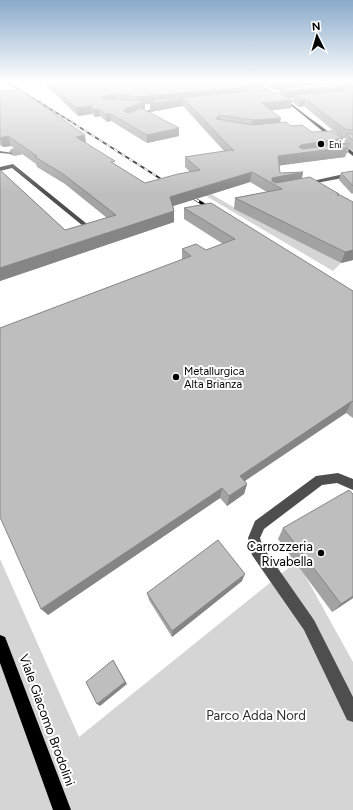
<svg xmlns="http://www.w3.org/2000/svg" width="353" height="810" viewBox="0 0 353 810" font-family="Figtree,sans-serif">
  <rect width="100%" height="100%" fill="#fff"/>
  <g fill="#d5d5d5">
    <path d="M180,176L235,208L341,263L333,271L174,177Z"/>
    <path d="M0,559L79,737L297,561L353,662V810H0Z"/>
  </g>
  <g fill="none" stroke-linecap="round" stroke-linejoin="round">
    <path fill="#9c9c9c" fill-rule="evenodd" d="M53,139L57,140L59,143L57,146L15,156L11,155L9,152L11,149Z"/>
    <g fill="#4e4e4e" fill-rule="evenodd">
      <path d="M244,81H249L276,93L263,96V94L270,93Z"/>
      <path d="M156,104L160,107L157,110L133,117L131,116L155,108L156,107L154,105Z"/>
      <path d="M0,151L13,153L11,154L0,153Z"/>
      <path d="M13,164L92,228V230H88L12,168L0,171V167Z"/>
      <path d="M353,172V176L306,185L303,183Z"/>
      <path d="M338,473L353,479V490L337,483L322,485L264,529L260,538L263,547L314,620L353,697V722L347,720L304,630L252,555L248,538L255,521L316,476Z"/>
    </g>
    <g fill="#000" fill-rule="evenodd">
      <path d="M280,98C293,103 300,111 311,119C326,129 339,141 353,152V156L293,107L279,100Z"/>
      <path d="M0,635L5,637L7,642L71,810H53L0,663Z"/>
    </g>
    <defs>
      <path id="rail-far2" d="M5,81L78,126"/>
      <path id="rail-far1" d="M76,125L169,184"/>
      <g id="rail">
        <path d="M168,183L170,184"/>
        <path d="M185,193L213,210"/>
      </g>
    </defs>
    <use href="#rail-far2" stroke="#000" stroke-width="1.5"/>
    <use href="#rail-far1" stroke="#000" stroke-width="2"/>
    <use href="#rail" stroke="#000" stroke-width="3"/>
    <use href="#rail-far2" stroke="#fff" stroke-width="1" stroke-dasharray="3.5" stroke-linecap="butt"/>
    <use href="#rail-far1" stroke="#fff" stroke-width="1.5" stroke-dasharray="4.5" stroke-linecap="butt"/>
    <use href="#rail" stroke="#fff" stroke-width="2" stroke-dasharray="5.5" stroke-linecap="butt"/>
  </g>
  <g fill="#a3a3a3" fill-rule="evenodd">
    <path d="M45,81H353V151L349,148L348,153L346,154L345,157L279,165L280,173L303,172L302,178L338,195L353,202V260L341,263L234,209L235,198L267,192L250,182L173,206L174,211V222L0,281V170L65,230L107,218L65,184L37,167L36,164L11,146L3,147L0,145V91L86,143L115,164L145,183L190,172L185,167V157L224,151L183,106L150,112L152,103L145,104V109H143L179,136L147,143L111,121L107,122L100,116L95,117L92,114L78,116L46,85ZM265,86L274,90H279V93L264,90ZM249,89L257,90L249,91ZM289,98H293L292,102L299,107L304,106L342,138H346L344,142L345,143L341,144L343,138L334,133L312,132L280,122L270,110L291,108L292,100Z"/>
    <path d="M353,171V193L352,194L339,180L341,173Z"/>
    <path d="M184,208L353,291V418L346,413L245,481L247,484L244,494L227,506L220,498L48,615L182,259V249L206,250L223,244L184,219Z"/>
    <path d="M283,528L353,598L332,612L278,539Z"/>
    <path d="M242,581L172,637L149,600L147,593Z"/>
  </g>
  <g fill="#858585">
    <path d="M88,81H97L89,86Z"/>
    <path d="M302,81H343L279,89V90H274L275,84Z"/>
    <path d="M347,83L345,90L339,94L294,95L293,98H286L287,91Z"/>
    <path d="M249,87V94L183,98V106L150,112V104L160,102L145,104V109L125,117L124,111L125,109L137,104V97Z"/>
    <path d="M117,94V102L103,104L102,97Z"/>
    <path d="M301,99H305L304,106L299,107Z"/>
    <path d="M292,100L291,108L260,112L261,103Z"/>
    <path d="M91,106L92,114L78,116L76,108Z"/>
    <path d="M99,109L100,116L95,117L94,110Z"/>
    <path d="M106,114H111V121L107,122Z"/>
    <path d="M220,115L219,124L216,119Z"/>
    <path d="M281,118L279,127L252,128L253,120Z"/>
    <path d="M179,128V136L147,143V135Z"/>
    <path d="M85,135L86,144L76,137Z"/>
    <path d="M8,136L11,146L3,147L0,138Z"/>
    <path d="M343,138L340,147H348L345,157L276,166L278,156L299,147L301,145Z"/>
    <path d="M252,172L250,182L170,207V197Z"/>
    <path d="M303,172L301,182L272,183V178Z"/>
    <path d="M174,211V222L0,281V268Z"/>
    <path d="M353,250V260L341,263L345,252Z"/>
    <path d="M352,401L346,413L237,486L240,476Z"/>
    <path d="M247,484L244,494L227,506L229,496Z"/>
    <path d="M222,488L220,498L48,615L41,609Z"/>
    <path d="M245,574L242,581L172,637V631Z"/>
    <path d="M353,596V598L332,612L341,604Z"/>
    <path d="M113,660L127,684L100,706L97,704Z"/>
  </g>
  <g fill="#bebebe" stroke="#858585">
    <path d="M48,81H88V83L96,81H226L249,87L137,97L117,94L102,97L103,99L145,101L125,109L124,111L129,113L141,108L179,128L147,135L111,114H106L99,109L94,110L91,106L76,108Z"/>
    <path d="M246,81H255L265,85Z"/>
    <path d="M269,81H302L275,84Z"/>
    <path d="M336,81H353V83H347L341,87L287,91L279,89Z"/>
    <path d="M353,87V130L345,129L305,99H301L294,95L343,91L349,88Z"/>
    <path d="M21,90L85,135L76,137L115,161L111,162L145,183L178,174L200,170L185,157L231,150L234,151L183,98L150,104L154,102V100L265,90L281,94L292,100L261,103L281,118L253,120L220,115L216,119L253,125L286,122L291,126L302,125L312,132L333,131L334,133L343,138L301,145L299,147L303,149L348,143L350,144H343L348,147L278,156L280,173L303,172L272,178V181L276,183L310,177L339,194L337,195H340L353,202V250L345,252L235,198L282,189L252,172L170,197L174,211L0,268V170L65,230L116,215L63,174L35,157L37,156L8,136L0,138V91Z"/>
    <path d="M347,134H353V141Z"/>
    <path d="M353,171V186L341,173Z"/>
    <path d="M211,203L353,291V402L352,401L240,476L247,484L229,496L222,488L41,609L0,517V328L191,256L182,249L196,244L206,250L235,239L184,208Z"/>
    <path d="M349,490L353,494V596L341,604L283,528Z"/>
    <path d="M218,540L245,574L172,631L147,593Z"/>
    <path d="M113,660L125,682L97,704L86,682Z"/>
  </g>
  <linearGradient id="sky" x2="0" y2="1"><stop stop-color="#89aaca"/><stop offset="0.42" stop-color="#fff"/><stop offset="1" stop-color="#fff" stop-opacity="0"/></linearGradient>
  <rect width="353" height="194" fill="url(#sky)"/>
  <g fill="#000" stroke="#fff" stroke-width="1.5">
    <circle cx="321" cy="144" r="4"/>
    <circle cx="176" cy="377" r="4"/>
    <circle cx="321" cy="553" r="4"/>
  </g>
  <g text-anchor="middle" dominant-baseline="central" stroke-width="4" stroke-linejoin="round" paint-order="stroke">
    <g font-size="9" fill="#000" stroke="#fff" text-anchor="start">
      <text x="329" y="144">Eni</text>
    </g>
    <g font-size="11" fill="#000" stroke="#fff" text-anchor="start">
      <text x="184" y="371">Metallurgica<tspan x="184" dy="13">Alta Brianza</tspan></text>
    </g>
    <g font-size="13" fill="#000" stroke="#fff" text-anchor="end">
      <text x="313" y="546">Carrozzeria<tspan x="313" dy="15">Rivabella</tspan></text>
    </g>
    <g font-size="13" fill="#2c2c2c" stroke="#fff">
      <text x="256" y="715">Parco Adda Nord</text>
    </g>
    <g font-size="13" fill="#000" stroke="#fff">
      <text transform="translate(47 720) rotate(70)">Viale Giacomo Brodolini</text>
    </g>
  </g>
  <g transform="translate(317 36) rotate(355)" stroke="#ffffff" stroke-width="3" paint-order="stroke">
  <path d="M0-3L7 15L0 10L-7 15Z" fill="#000000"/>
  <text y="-6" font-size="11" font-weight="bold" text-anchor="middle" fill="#000000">N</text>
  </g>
</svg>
